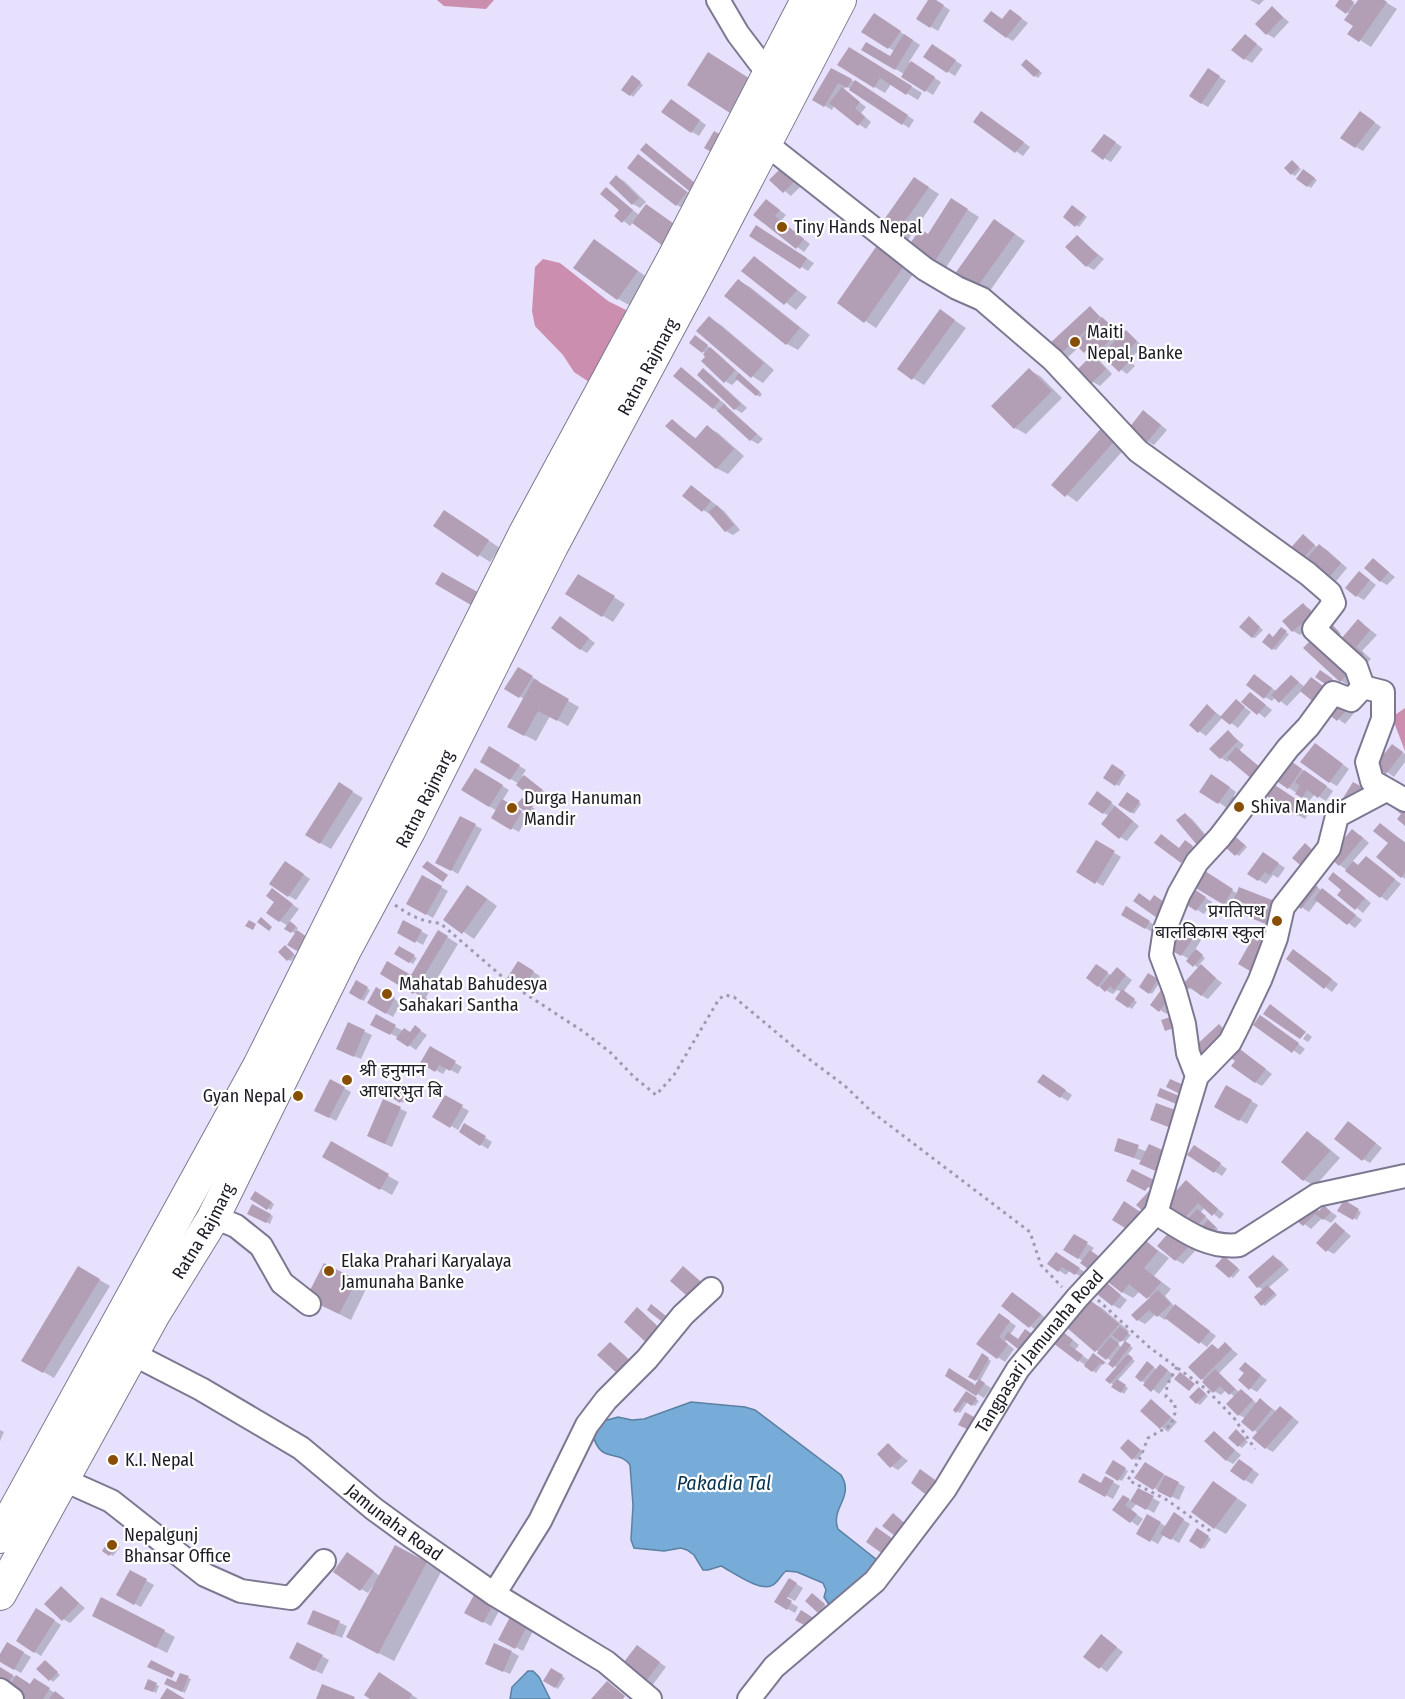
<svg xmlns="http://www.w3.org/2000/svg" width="1405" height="1699" viewBox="0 0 1405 1699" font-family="'Fira Sans Condensed','Noto Sans Devanagari',sans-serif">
  <rect width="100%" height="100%" fill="#e7e1fd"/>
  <g fill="#cb8eae">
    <path d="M437,0H494L486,9L444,6Z"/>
    <path d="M543,259L560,263L608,301L630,312L589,382L574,372L563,355L535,326L532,311L535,267Z"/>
    <path d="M1405,708V751L1392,717Z"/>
  </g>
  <g fill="#76acd7" stroke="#5b80a2" stroke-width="1.5">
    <path d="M691,1402L745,1407L755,1410L841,1475C855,1497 830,1508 838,1529L877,1560L879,1563L830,1606L824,1597L826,1590L823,1583L797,1572L786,1571C781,1575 778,1582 773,1585C761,1593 733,1572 721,1566L708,1570H703L694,1555L687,1550L681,1548L664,1551L634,1548L631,1540L633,1505L630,1465C619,1449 600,1464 593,1435L604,1421L618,1417L632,1420L644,1419Z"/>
    <path d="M528,1671H533L539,1677L550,1699H510L512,1687Z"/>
  </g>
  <g fill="#0003">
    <path d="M930,0H934L950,10L938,31L918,19Z"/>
    <path d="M1250,0H1264L1259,5Z"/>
    <path d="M1341,0H1349L1356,5L1359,0H1382L1397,9L1371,47L1349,33L1355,25L1350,14L1337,6Z"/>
    <path d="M1272,8L1289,22L1274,38L1267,34Z"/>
    <path d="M1017,15L1028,23L1013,41L1006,37L1003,20Z"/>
    <path d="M881,19L920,45L909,62L941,82L933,95L903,76L904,74L863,50L891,58L894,51L863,31Z"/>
    <path d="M1245,35L1263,49L1252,63L1245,59Z"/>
    <path d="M939,50L962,65L955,76L925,57Z"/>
    <path d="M861,55L922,93L918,100L891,84L885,93L875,87Z"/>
    <path d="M1029,63L1042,73L1038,78L1035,76Z"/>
    <path d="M832,70L863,86L914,120L909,128L846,86L843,90L866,107L861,113L871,122L866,129L834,106L832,110L815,100Z"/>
    <path d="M1215,74L1226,81L1208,107L1201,103Z"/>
    <path d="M635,79L643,85L633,97L631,95Z"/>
    <path d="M678,105L706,125L699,136L692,132Z"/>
    <path d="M989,117L1030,147L1023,156L975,122Z"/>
    <path d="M1367,117L1381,127L1363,151L1356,147Z"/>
    <path d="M1112,140L1122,147L1111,162L1104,158Z"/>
    <path d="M639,156L697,199L688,211L677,205Z"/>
    <path d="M1295,164L1301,169L1295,176L1292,174Z"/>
    <path d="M785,166L805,182L791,196L771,180Z"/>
    <path d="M1306,173L1317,180L1311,188L1298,179Z"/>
    <path d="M617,177L624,181L646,202L640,208L633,204Z"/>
    <path d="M925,185L939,194L908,240L883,224Z"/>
    <path d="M607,189L639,215L630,226L616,215L621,210Z"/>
    <path d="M952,200L979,217L945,269L909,248L929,236Z"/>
    <path d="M773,205L786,215L781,221L810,244L804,252L755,215Z"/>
    <path d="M1076,209L1087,217L1079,227L1076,225Z"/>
    <path d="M1005,227L1025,241L987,295L976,289Z"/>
    <path d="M763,231L814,263L808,271L751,235Z"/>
    <path d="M1077,237L1104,259L1094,270L1087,266Z"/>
    <path d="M879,246L916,270L876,328L839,303Z"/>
    <path d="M606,248L648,278L629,305L618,299Z"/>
    <path d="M754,258L807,297L796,310L744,271Z"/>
    <path d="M738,281L750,287L810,335L798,350L787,344L727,296Z"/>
    <path d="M1090,308L1122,335L1126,332L1143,346L1129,360L1135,366L1127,374L1096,351L1092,356L1080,346L1066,359L1059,355Z"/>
    <path d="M709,318L721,325L774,370L763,383L752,376Z"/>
    <path d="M951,318L966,328L924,385L899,369Z"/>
    <path d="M698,339L717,353L762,394L760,397L757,395L738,379L732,385L725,381L706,353L702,351Z"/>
    <path d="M1093,357L1100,361L1112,374L1100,386L1093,382Z"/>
    <path d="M681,369L726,405L725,406L763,439L758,444L751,440L714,408Z"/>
    <path d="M703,370L710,374L747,408L742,413L735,409Z"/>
    <path d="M1029,370L1040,376L1062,398L1026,434L1015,428Z"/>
    <path d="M1150,416L1167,430L1154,445L1147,441Z"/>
    <path d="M672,421L697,439L707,427L718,433L744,456L728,474L716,468Z"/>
    <path d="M1104,427L1128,445L1077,502L1054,485Z"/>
    <path d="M698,491L724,511L740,530L733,535L726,531L711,513L710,514L703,510Z"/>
    <path d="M455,518L500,548L490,562L435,526Z"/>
    <path d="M1303,536L1318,548L1320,546L1327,550L1347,568L1333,585L1308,559L1305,558L1303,560Z"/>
    <path d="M1374,560L1395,577L1387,585L1380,581Z"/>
    <path d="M1366,577L1376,585L1364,600L1357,596Z"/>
    <path d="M589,582L625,604L613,622L567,594Z"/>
    <path d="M1303,605L1310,609L1325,626L1332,624L1341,634L1333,641L1306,629L1300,635L1293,631Z"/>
    <path d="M1252,620L1263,630L1255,638L1252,637Z"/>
    <path d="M1359,621L1377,635L1362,651L1371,659L1364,666L1337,645Z"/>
    <path d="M567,622L595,643L587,653L580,649Z"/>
    <path d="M1281,629L1289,634L1276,650L1273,649Z"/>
    <path d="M1306,648L1359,674L1348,685L1341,681Z"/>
    <path d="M518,669L539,681L537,683L579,707L568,726L550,716L536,741L509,727L524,699L506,688Z"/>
    <path d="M1291,676L1305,687L1287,706L1275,697L1272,701L1265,697L1261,680L1276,691Z"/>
    <path d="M1257,698L1272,710L1265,718L1244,701Z"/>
    <path d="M1236,701L1251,712L1238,728L1223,717L1206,736L1191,725L1207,706L1222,717Z"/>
    <path d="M1345,704L1355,712L1345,724L1329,712Z"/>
    <path d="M1228,732L1244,745L1239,751L1269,774L1230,759L1228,762L1221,758Z"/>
    <path d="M489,748L526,770L522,776L549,795L543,803L518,785L519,784L482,761Z"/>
    <path d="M1322,749L1349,769L1337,786L1330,782Z"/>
    <path d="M1399,750L1405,754V762L1394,777L1387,772L1386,754Z"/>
    <path d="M1293,763L1333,791L1326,801L1315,794L1309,801L1289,788Z"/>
    <path d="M1113,766L1126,775L1119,786L1105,778Z"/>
    <path d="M476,770L509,790L502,801L528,816L519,832L493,818L497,811L463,790Z"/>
    <path d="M1219,780L1236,792L1227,808L1202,791Z"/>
    <path d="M339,784L363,798L331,849L307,835Z"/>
    <path d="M1277,787L1311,810L1305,819L1298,815Z"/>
    <path d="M1128,794L1141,804L1134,814L1120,805Z"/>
    <path d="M1104,797L1139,826L1127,841L1120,837L1109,816L1104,813Z"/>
    <path d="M525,801L535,809L531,814L519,804Z"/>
    <path d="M1185,814L1192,819L1212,842L1205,848L1198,844Z"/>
    <path d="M461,818L482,829L458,874L437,862Z"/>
    <path d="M1380,825L1405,842V879L1401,876L1390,843Z"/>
    <path d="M1360,835L1369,843L1352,862L1359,866L1373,862L1401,884L1387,901L1340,865Z"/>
    <path d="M1236,837L1247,847L1239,856L1236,854Z"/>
    <path d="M1096,842L1121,857L1103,886L1078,871Z"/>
    <path d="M1192,846L1200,851L1189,866L1182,862L1180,849Z"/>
    <path d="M1270,858L1285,868L1278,878L1273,875L1266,884L1249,874Z"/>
    <path d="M293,867L310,879L296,900L289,896Z"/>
    <path d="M1205,873L1238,894L1283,931L1243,915L1224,904Z"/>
    <path d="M423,877L448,891L433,918L408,903Z"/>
    <path d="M1341,878L1371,903L1363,913L1339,894L1343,889Z"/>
    <path d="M1317,887L1362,920L1355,928L1318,900L1309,912L1295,903Z"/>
    <path d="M273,890L299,909L289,922L298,928L296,931L309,940L301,952L289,944L296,934L286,928L288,926L280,921Z"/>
    <path d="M479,893L497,906L474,939L445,919Z"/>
    <path d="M1198,893L1212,902L1204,914L1183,901Z"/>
    <path d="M1127,908L1156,926L1152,932L1123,914Z"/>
    <path d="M404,922L428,935L423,945L399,932Z"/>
    <path d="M1181,928L1201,940L1195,950L1205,958L1199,965L1222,983L1208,999L1189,988L1199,968L1188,961L1189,959L1169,947Z"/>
    <path d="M439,932L458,944L425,999L436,1006L432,1013L419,1005L423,998L382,973L411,977Z"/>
    <path d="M400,948L417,958L413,964L396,954Z"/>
    <path d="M288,949L296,956L291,961L288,960Z"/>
    <path d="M1301,955L1338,984L1332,992L1288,959Z"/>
    <path d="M519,963L540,976L531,991L509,978Z"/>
    <path d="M1117,969L1132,980L1123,992L1137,1002L1132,1009L1117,999L1122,992L1117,990L1113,994L1098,986L1103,970L1112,976Z"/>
    <path d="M1148,975L1160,982L1152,994L1141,987Z"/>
    <path d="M357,982L370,990L364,1001L351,993Z"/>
    <path d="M1164,988L1179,997L1167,1014L1160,1010Z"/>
    <path d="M377,989L401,1003L393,1017L369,1003Z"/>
    <path d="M376,1016L403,1031L411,1033L415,1027L427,1035L416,1050L397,1037L372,1024Z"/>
    <path d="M1268,1021L1305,1049L1300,1055L1256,1024Z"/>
    <path d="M348,1024L372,1035L361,1059L345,1052Z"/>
    <path d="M1307,1033L1312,1037L1308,1042L1303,1039Z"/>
    <path d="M431,1048L462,1067L458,1074L447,1068L443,1074L422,1062Z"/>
    <path d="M1241,1050L1272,1074L1262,1086L1255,1082L1237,1061Z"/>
    <path d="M1050,1080L1072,1095L1068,1101L1061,1097Z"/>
    <path d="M331,1081L351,1092L336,1121L323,1114Z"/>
    <path d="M390,1086L407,1096L403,1103L386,1093Z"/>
    <path d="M1227,1087L1258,1105L1247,1124L1216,1106Z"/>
    <path d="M445,1097L469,1111L458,1130L434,1116Z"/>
    <path d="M384,1101L407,1112L392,1147L376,1140Z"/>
    <path d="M465,1125L492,1142L488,1149L461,1132Z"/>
    <path d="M1355,1127L1382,1148L1370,1163L1363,1159Z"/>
    <path d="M1307,1133L1319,1140L1340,1158L1315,1186L1304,1180L1283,1162Z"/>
    <path d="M1119,1140L1147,1152L1142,1161L1115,1151Z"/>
    <path d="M331,1144L399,1182L392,1195L324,1157Z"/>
    <path d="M1202,1151L1227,1169L1222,1176L1190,1155Z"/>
    <path d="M1186,1182L1224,1214L1220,1219L1205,1207L1201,1212L1218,1229L1209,1238L1184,1219Z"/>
    <path d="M255,1193L274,1204L271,1210L252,1198Z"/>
    <path d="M1344,1202L1361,1212L1357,1220L1340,1210Z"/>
    <path d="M253,1206L273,1216L270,1224L249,1213Z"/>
    <path d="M1311,1206L1320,1212L1324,1207L1337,1216L1331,1223L1322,1218L1311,1229L1298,1219Z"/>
    <path d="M1132,1207L1148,1218L1132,1231L1125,1227Z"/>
    <path d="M1336,1224L1351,1236L1334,1254L1327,1250Z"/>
    <path d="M1074,1236L1094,1248L1083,1261L1065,1250Z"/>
    <path d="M1178,1236L1195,1251L1183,1264L1176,1260Z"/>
    <path d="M1144,1241L1169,1258L1154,1276L1171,1289L1165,1296L1175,1307L1182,1310L1216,1336L1207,1347L1167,1318L1165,1320L1156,1314L1145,1324L1138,1320L1151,1299L1140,1291L1133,1298L1120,1291Z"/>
    <path d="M1274,1257L1281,1261L1289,1270L1269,1287L1277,1295L1265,1306L1262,1304L1264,1290L1258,1287Z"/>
    <path d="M1063,1258L1086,1273L1083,1278L1070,1270L1066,1275L1049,1264Z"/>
    <path d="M1227,1259L1240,1270L1233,1278L1230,1276Z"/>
    <path d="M79,1268L110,1286L54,1378L23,1360Z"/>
    <path d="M356,1281L367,1287L351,1320L319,1304Z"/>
    <path d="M1106,1284L1127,1300L1120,1309L1113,1305Z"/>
    <path d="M1020,1298L1047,1319L1037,1331L1003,1306Z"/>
    <path d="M1091,1302L1102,1308L1129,1331L1127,1333L1131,1335L1125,1342L1121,1340L1118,1344L1122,1348L1125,1343L1133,1348L1127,1355L1135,1361L1117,1381L1128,1388L1124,1394L1111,1383L1117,1368L1111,1361L1096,1350Z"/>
    <path d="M1006,1319L1016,1326L1005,1342L1014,1349L1005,1362L978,1344Z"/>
    <path d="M1069,1337L1079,1345L1075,1350L1090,1361L1094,1355L1107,1364L1103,1363L1096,1373L1055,1343Z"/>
    <path d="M1225,1344L1238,1354L1219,1373L1239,1392L1241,1391L1248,1395L1257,1404L1260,1400L1277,1412L1281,1408L1299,1422L1273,1452L1266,1448L1258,1433L1243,1421L1245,1418L1239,1415L1235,1397L1226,1390L1221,1395L1214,1391L1202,1379L1219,1350Z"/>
    <path d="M982,1355L991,1361L980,1381L991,1388L984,1398L947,1375L950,1370L975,1386L979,1381L970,1376Z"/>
    <path d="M1245,1364L1267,1380L1257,1392L1250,1388Z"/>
    <path d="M1151,1365L1157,1370H1167L1174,1375L1159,1394L1137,1377Z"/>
    <path d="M1202,1390L1208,1396L1200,1405L1197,1403Z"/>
    <path d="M967,1393L979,1401L975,1406L968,1401L960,1413L955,1410Z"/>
    <path d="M1151,1401L1177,1422L1168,1432L1142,1411Z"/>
    <path d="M0,1430L4,1432L0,1441Z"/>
    <path d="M1214,1433L1241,1455L1233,1464L1226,1460Z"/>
    <path d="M1239,1433L1248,1442L1242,1448L1230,1438Z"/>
    <path d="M1131,1443L1143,1453L1136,1460L1133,1458Z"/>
    <path d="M888,1445L908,1461L898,1470L891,1466Z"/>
    <path d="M1113,1462L1128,1471L1122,1481L1107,1473Z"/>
    <path d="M1145,1464L1185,1487L1179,1500L1154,1488Z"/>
    <path d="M1246,1465L1259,1474L1252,1484L1245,1480Z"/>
    <path d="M1105,1478L1120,1486L1113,1499L1080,1481L1102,1485Z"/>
    <path d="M1138,1490L1160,1502L1154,1513L1137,1503L1131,1510L1143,1519L1138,1526L1114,1509L1123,1497L1132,1502Z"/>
    <path d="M1225,1490L1247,1505L1226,1534L1215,1528Z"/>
    <path d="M1174,1514L1190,1524L1179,1543L1164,1534L1158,1544L1138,1533L1148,1516L1167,1527Z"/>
    <path d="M1198,1530L1211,1539L1204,1549L1191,1541Z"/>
    <path d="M111,1541L120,1547L113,1556L104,1551Z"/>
    <path d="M354,1558L380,1576L426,1563L441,1572L394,1661L363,1645L375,1587L373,1586L368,1593L361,1589Z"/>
    <path d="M131,1572L154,1585L141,1607L118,1595Z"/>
    <path d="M790,1580L803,1588L795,1601L786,1596V1600L798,1607L795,1613L776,1602Z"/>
    <path d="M61,1588L85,1608L70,1623L63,1619Z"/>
    <path d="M475,1597L499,1611L491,1626L466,1612Z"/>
    <path d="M815,1597L827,1607L822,1613L819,1611Z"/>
    <path d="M37,1610L61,1625L41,1656L18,1641Z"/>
    <path d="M314,1612L347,1626L342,1638L316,1627Z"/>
    <path d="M510,1619L533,1631L523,1651L500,1639Z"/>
    <path d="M105,1621L164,1631L175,1637L167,1653Z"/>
    <path d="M1102,1636L1123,1652L1107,1672L1085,1656Z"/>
    <path d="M8,1644L31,1657L21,1673L0,1661V1656Z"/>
    <path d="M644,1651L666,1667L651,1687L645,1683Z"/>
    <path d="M512,1652L519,1656L510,1674L494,1667Z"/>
    <path d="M322,1656L329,1660L322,1674L298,1662Z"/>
    <path d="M48,1664L60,1675L53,1682L39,1669Z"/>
    <path d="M0,1668L31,1686L35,1680L64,1699H20L0,1681Z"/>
    <path d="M552,1670L565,1678L558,1689L545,1680Z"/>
    <path d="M181,1675L191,1679L185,1693L166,1684H176Z"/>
    <path d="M149,1681L159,1686L156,1693L146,1688Z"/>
    <path d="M391,1681L418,1699H372Z"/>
  </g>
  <g fill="#b29fb6">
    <path d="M928,0H936L944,5L930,28L916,19Z"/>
    <path d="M1339,0H1351L1354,2L1346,14L1335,6Z"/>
    <path d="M1358,0H1384L1387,2L1359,42L1347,34L1353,26L1344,20Z"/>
    <path d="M1272,6L1283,17L1266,35L1255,24Z"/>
    <path d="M1010,9L1022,18L1006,38L983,21L991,11L1002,19Z"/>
    <path d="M874,13L901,31L888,49L861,32Z"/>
    <path d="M904,34L913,40L895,70L861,50L866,42L890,56Z"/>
    <path d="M1245,34L1257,44L1244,60L1231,50Z"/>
    <path d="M932,44L956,60L947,73L923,57Z"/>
    <path d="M849,47L912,86L906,95L880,78L874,88L837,65Z"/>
    <path d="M708,52L755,82L733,115L687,85Z"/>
    <path d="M1026,59L1040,71L1034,77L1021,65Z"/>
    <path d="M911,61L935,77L925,92L901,77Z"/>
    <path d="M831,68L852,79L847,88L838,83L824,107L812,100Z"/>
    <path d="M1208,68L1220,76L1201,104L1189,96Z"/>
    <path d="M632,75L641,82L630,96L621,90Z"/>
    <path d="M855,80L908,115L902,125L849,90Z"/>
    <path d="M842,87L860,102L855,108L865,117L858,126L829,103Z"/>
    <path d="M671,99L700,120L691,133L661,112Z"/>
    <path d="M981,111L1024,142L1015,153L973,122Z"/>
    <path d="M1360,111L1375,122L1355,148L1340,138Z"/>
    <path d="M714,131L726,138L717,155L704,148Z"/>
    <path d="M1104,134L1116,142L1103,160L1091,151Z"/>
    <path d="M646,143L695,183L689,191L640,150Z"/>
    <path d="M638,154L687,192L676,206L627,168Z"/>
    <path d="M1292,160L1299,167L1291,175L1284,168Z"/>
    <path d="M785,164L799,177L783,193L769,180Z"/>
    <path d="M1303,169L1315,178L1307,187L1296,179Z"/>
    <path d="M616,175L639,198L632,205L609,183Z"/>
    <path d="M914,177L929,187L896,234L881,224Z"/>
    <path d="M606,187L633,210L622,223L614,216L619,210L600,194Z"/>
    <path d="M951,198L968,209L933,264L907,248L920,229L928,234Z"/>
    <path d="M766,199L780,210L775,216L804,239L796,249L753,215Z"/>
    <path d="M646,204L677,226L663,246L632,223Z"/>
    <path d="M1072,205L1085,215L1075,227L1063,217Z"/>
    <path d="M994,219L1015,234L975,290L954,275Z"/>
    <path d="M756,225L807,258L800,269L749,236Z"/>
    <path d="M1077,235L1098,255L1086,267L1065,247Z"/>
    <path d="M594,239L638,271L617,300L573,268Z"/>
    <path d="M878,244L906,263L864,323L837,303Z"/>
    <path d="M754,256L797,290L784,305L741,271Z"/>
    <path d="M738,279L800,328L786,345L724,296Z"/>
    <path d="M1090,306L1100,317L1058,356L1048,345Z"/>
    <path d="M940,309L955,320L912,380L897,369Z"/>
    <path d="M709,316L764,363L751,378L696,331Z"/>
    <path d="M1102,317L1118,332L1096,354L1089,347L1084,353L1075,344Z"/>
    <path d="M1126,330L1137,341L1123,356L1129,361L1119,372L1101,355Z"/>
    <path d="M695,335L708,345L702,353L689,343Z"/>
    <path d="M710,347L735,370L724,383L701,361L705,357L703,354Z"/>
    <path d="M1092,355L1106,369L1092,383L1078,369Z"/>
    <path d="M681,367L720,400L713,409L673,376Z"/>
    <path d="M703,368L741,404L734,410L697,375Z"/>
    <path d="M1029,368L1052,391L1014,429L991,406Z"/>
    <path d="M739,373L760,392L756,396L735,378Z"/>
    <path d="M724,404L757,434L750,441L717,411Z"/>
    <path d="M1143,410L1161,425L1147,442L1129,428Z"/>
    <path d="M672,419L695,439L707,425L734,449L716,469L665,426Z"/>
    <path d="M1104,425L1118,437L1065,497L1051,485Z"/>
    <path d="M691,485L711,501L702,512L682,496Z"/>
    <path d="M717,505L734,525L725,532L708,512Z"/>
    <path d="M444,510L489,540L478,557L433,526Z"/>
    <path d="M1303,534L1315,545L1303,558L1288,551Z"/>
    <path d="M1319,544L1341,563L1325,582L1303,563Z"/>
    <path d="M1373,558L1389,572L1380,582L1364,568Z"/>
    <path d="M1359,571L1370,580L1356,597L1345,588Z"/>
    <path d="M442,572L483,595L476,608L435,584Z"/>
    <path d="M578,574L615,596L602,617L565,594Z"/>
    <path d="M1303,603L1318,620L1306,630L1301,624L1292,632L1282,621Z"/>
    <path d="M560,616L589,638L580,650L551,628Z"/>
    <path d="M1249,616L1260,627L1252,638L1239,627Z"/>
    <path d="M1358,619L1370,630L1356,647L1364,654L1356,664L1335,646Z"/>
    <path d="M1328,621L1339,632L1329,640Z"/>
    <path d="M1281,627L1287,631L1272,650L1262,642L1269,633L1273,637Z"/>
    <path d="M1316,635L1353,669L1340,682L1303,648Z"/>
    <path d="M518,667L533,676L519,698L504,689Z"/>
    <path d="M1320,670L1333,679L1328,686L1315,677Z"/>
    <path d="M1254,674L1272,688L1264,699L1246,685Z"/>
    <path d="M1291,675L1299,682L1279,703L1271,695Z"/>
    <path d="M1311,677L1327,689L1316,704L1300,691Z"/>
    <path d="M534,679L569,699L557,721L538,711L524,736L507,727Z"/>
    <path d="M1250,692L1266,705L1257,715L1241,702Z"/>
    <path d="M1338,698L1349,707L1337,721L1326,712Z"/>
    <path d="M1236,699L1245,707L1230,725L1220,717Z"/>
    <path d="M1207,704L1216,713L1198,733L1189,725Z"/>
    <path d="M1228,730L1238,741L1220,759L1209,749Z"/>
    <path d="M1315,743L1343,764L1329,783L1300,762Z"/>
    <path d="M1392,744L1403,752L1386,774L1369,761L1379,748L1385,753Z"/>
    <path d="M489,746L520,765L510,780L480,762Z"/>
    <path d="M1236,747L1262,769L1253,780L1227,758Z"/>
    <path d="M1285,757L1302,769L1288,789L1272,778Z"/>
    <path d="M1112,764L1124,772L1115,786L1103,778Z"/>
    <path d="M475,768L503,785L489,807L461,790Z"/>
    <path d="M1304,770L1327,786L1318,798L1307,790L1302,798L1295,794L1300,786L1295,782Z"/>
    <path d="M1211,774L1230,787L1218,804L1199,792Z"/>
    <path d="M524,775L543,790L535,800L516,785Z"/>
    <path d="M1269,781L1305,805L1298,816L1262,793Z"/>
    <path d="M339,782L353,791L320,844L305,835Z"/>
    <path d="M1353,782L1364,788L1354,805L1343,798Z"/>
    <path d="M1097,791L1112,802L1103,814L1088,804Z"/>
    <path d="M1127,792L1140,801L1131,813L1118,805Z"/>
    <path d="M1233,796L1240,801L1230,816L1223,812Z"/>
    <path d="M1396,797L1405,805V826L1397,819L1401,814L1390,805Z"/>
    <path d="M522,798L533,806L527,813L516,805Z"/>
    <path d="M502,799L522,811L511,830L491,818Z"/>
    <path d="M1115,806L1133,821L1119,839L1101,824Z"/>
    <path d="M1185,813L1206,837L1197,845L1176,820Z"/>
    <path d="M460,816L476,824L451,871L435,863Z"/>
    <path d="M1380,823L1405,843V872L1401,878L1376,857L1388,843L1373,831Z"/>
    <path d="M1352,829L1363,838L1339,866L1329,857Z"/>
    <path d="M1161,834L1179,848L1185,840L1193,846L1181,863L1154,843Z"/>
    <path d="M1232,834L1245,845L1235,856L1223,845Z"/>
    <path d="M1096,840L1115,851L1095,884L1076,872Z"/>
    <path d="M1305,843L1319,856L1306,870L1292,858Z"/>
    <path d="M1263,852L1279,863L1270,875L1265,872L1258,881L1247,874Z"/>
    <path d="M1366,856L1395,879L1380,898L1345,871L1353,861L1358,865Z"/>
    <path d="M285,861L304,874L288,897L269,884Z"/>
    <path d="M427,861L448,875L443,882L422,867Z"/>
    <path d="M1205,871L1233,889L1224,905L1194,887Z"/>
    <path d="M1333,872L1365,898L1355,910L1337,895L1341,890L1328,879Z"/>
    <path d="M422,875L442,886L426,915L406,904Z"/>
    <path d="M1310,881L1318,887L1301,909L1293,903Z"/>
    <path d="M467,885L487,899L462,934L443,920Z"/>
    <path d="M1191,887L1206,897L1196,911L1181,901Z"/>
    <path d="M1239,887L1280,903L1271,926L1230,909Z"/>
    <path d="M272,888L293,904L279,922L266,913L274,902L266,896Z"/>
    <path d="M1322,888L1356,915L1347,925L1314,899Z"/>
    <path d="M1139,893L1150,901L1154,895L1170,906L1160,920L1133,901Z"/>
    <path d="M1126,906L1150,921L1145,929L1121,915Z"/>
    <path d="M261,917L272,927L269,931L257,922Z"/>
    <path d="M249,920L256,924L253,930L245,926Z"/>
    <path d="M403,920L422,930L415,943L397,933Z"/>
    <path d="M290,921L296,926L291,933L284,929Z"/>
    <path d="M1181,926L1195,935L1181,956L1167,948Z"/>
    <path d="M1258,929L1270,936L1250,971L1238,964Z"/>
    <path d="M297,930L307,937L297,951L287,945Z"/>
    <path d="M438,930L448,936L413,994L380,974L387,961L411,975Z"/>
    <path d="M285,945L294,954L287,961L278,952Z"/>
    <path d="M399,946L415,955L409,963L394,954Z"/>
    <path d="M1196,949L1203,955L1193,967L1186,961Z"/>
    <path d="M1293,949L1332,979L1324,989L1286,959Z"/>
    <path d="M518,961L534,971L524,988L507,978Z"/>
    <path d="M1096,964L1108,972L1098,987L1086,978Z"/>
    <path d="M1201,964L1216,978L1201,996L1191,987L1188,989L1183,984Z"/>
    <path d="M1117,967L1126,975L1114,990L1110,986L1105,992L1100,987Z"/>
    <path d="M1148,973L1158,979L1149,994L1139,987Z"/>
    <path d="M356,980L368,987L361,1000L349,993Z"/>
    <path d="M1164,986L1173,992L1159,1012L1150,1005Z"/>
    <path d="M376,987L395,998L386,1014L367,1003Z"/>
    <path d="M1122,989L1135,999L1128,1008L1115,999Z"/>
    <path d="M422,996L434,1003L429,1012L417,1005Z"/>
    <path d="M1270,1004L1306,1032L1300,1039L1263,1014Z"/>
    <path d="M376,1014L396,1025L390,1035L370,1025Z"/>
    <path d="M1176,1015L1180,1026L1165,1031L1161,1020Z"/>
    <path d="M1260,1015L1299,1043L1292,1053L1253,1025Z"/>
    <path d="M348,1022L365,1030L354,1057L336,1049Z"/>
    <path d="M1219,1024L1230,1036L1203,1061L1192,1049Z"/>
    <path d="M415,1025L421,1030L408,1047L396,1039L404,1028L410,1032Z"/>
    <path d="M1233,1044L1266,1069L1255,1083L1231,1066L1235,1061L1226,1054Z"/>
    <path d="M430,1046L456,1061L450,1071L439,1065L435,1072L420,1063Z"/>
    <path d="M1043,1074L1066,1090L1060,1098L1037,1082Z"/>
    <path d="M330,1079L345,1087L329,1118L314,1111Z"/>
    <path d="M1170,1079L1186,1086L1182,1095L1166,1087Z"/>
    <path d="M389,1084L405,1094L400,1103L384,1093Z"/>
    <path d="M1226,1085L1252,1100L1239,1121L1214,1107Z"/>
    <path d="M1160,1088L1184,1098L1181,1106L1157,1096Z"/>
    <path d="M445,1095L463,1105L450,1128L432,1117Z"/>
    <path d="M383,1099L401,1107L385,1144L367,1136Z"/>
    <path d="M1156,1103L1178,1111L1171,1128L1150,1120Z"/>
    <path d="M1348,1121L1376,1143L1362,1161L1334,1139Z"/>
    <path d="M464,1123L486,1136L480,1146L459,1132Z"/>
    <path d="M1307,1131L1330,1151L1303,1181L1281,1162Z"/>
    <path d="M1118,1138L1139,1145L1134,1158L1114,1151Z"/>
    <path d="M331,1141L389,1174L380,1190L322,1157Z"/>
    <path d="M1149,1144L1167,1152L1158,1172L1139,1164Z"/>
    <path d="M1194,1145L1221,1163L1214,1173L1187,1155Z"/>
    <path d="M1132,1169L1160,1183L1156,1191L1148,1187L1145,1191L1126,1181Z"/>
    <path d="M1186,1180L1218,1209L1212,1216L1198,1203L1183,1220L1164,1204Z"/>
    <path d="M255,1191L272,1202L267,1210L250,1199Z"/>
    <path d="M1149,1191L1155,1196L1145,1213L1136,1205Z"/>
    <path d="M1344,1200L1359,1209L1353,1220L1337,1211Z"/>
    <path d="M1124,1201L1142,1213L1136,1222L1132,1219L1125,1228L1112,1220Z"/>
    <path d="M252,1204L271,1214L266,1223L247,1214Z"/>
    <path d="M1311,1204L1319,1211L1324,1205L1331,1212L1323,1220L1315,1214L1303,1226L1296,1220Z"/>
    <path d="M1197,1209L1206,1216L1193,1230L1185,1222Z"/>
    <path d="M1208,1220L1216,1227L1205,1238L1198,1231Z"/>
    <path d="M1335,1222L1345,1231L1326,1252L1316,1243Z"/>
    <path d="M1171,1230L1189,1246L1175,1261L1157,1246Z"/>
    <path d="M1074,1234L1088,1242L1078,1259L1063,1250Z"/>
    <path d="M1144,1239L1158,1251L1144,1268L1161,1282L1147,1299L1129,1284L1122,1293L1108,1282Z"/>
    <path d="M1090,1250L1101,1258L1091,1271L1080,1263Z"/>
    <path d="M1056,1252L1080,1268L1075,1275L1062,1267L1058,1272L1047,1264Z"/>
    <path d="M1273,1255L1283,1265L1257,1288L1248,1277Z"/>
    <path d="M1224,1256L1238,1268L1229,1278L1215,1266Z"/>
    <path d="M324,1263L357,1280L339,1314L306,1298Z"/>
    <path d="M78,1266L100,1279L43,1373L21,1361Z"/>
    <path d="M683,1266L707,1287L694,1302L670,1281Z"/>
    <path d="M1106,1282L1121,1295L1112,1306L1097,1294Z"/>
    <path d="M1267,1285L1275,1293L1261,1306L1254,1297Z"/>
    <path d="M1158,1290L1171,1304L1157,1317L1149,1310L1137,1321L1131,1315Z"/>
    <path d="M1012,1292L1041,1314L1029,1328L1001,1306Z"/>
    <path d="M1090,1300L1119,1324L1095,1352L1066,1327Z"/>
    <path d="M651,1304L666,1316L661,1321L647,1310Z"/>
    <path d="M1175,1304L1210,1331L1199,1344L1165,1318Z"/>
    <path d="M637,1307L664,1332L651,1347L624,1322Z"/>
    <path d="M999,1313L1010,1321L999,1337L1008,1344L997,1359L976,1344Z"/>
    <path d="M1120,1326L1129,1333L1121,1342L1112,1335Z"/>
    <path d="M1025,1329L1035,1336L1022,1352L1004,1338L1008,1332L1018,1339Z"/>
    <path d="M1062,1331L1073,1340L1069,1345L1083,1355L1078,1362L1053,1343Z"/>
    <path d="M1110,1337L1119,1344L1106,1360L1097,1353Z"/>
    <path d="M1125,1341L1131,1345L1113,1368L1108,1364Z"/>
    <path d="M610,1342L633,1363L621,1377L597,1355Z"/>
    <path d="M1225,1342L1232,1349L1201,1380L1188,1367L1212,1344L1218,1349Z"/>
    <path d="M982,1353L989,1358L976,1381L968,1377Z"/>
    <path d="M1093,1353L1105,1362L1103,1365L1100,1363L1092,1372L1084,1366Z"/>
    <path d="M1128,1354L1133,1358L1110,1384L1105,1380Z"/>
    <path d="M1147,1361L1154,1367L1141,1382L1135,1377Z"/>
    <path d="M1245,1362L1261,1375L1249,1390L1238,1380L1244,1373L1239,1369Z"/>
    <path d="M1160,1364L1168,1370L1151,1392L1143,1385Z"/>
    <path d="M949,1368L974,1384V1386L979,1379L985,1383L976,1396L945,1376Z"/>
    <path d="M1215,1369L1235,1389L1229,1395L1220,1386L1213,1393L1202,1382Z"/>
    <path d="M1180,1372L1195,1384L1189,1391L1174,1379Z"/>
    <path d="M1117,1379L1126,1385L1121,1393L1111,1387Z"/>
    <path d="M1199,1387L1206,1394L1196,1404L1189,1397Z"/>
    <path d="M1241,1389L1253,1400L1238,1416L1226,1404Z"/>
    <path d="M966,1391L977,1398L972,1406L964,1401L956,1413L953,1410Z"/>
    <path d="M1260,1398L1272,1409L1253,1432L1241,1422Z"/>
    <path d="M1151,1399L1171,1417L1160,1429L1140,1411Z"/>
    <path d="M1280,1406L1293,1417L1265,1449L1252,1438Z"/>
    <path d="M965,1412L976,1418L969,1430L958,1425Z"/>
    <path d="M1236,1429L1246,1439L1238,1447L1228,1438Z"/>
    <path d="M1214,1431L1235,1450L1226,1461L1204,1441Z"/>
    <path d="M1128,1439L1141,1450L1132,1460L1120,1448Z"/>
    <path d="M888,1443L902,1457L890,1468L877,1454Z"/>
    <path d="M1239,1459L1253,1469L1244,1481L1230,1471Z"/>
    <path d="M1113,1460L1126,1468L1118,1481L1105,1473Z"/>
    <path d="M1145,1462L1164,1474L1153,1490L1134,1478Z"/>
    <path d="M920,1469L938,1482L929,1497L911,1483Z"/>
    <path d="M1083,1473L1101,1483L1105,1476L1114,1481L1105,1497L1078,1482Z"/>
    <path d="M1165,1475L1179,1482L1171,1498L1157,1491Z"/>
    <path d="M1213,1481L1237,1498L1214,1529L1191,1512Z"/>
    <path d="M1138,1488L1154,1496L1146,1510L1130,1501Z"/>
    <path d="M1123,1495L1130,1499L1125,1505L1137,1514L1130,1523L1112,1510Z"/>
    <path d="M1174,1512L1184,1519L1171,1540L1160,1534Z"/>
    <path d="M893,1513L909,1527L899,1539L882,1526Z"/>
    <path d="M1147,1514L1161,1522L1150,1542L1136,1534Z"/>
    <path d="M876,1527L893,1539L883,1554L866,1542Z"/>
    <path d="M1197,1528L1209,1536L1201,1549L1189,1541Z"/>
    <path d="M110,1539L118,1544L109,1556L102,1551Z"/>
    <path d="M395,1545L427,1562L378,1654L346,1637Z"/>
    <path d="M347,1552L374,1571L360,1591L333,1572Z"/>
    <path d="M130,1570L147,1579L134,1605L116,1595Z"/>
    <path d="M789,1578L797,1583L787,1598L792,1601L787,1610L774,1602Z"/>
    <path d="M61,1586L79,1603L62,1621L44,1604Z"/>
    <path d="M812,1593L825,1604L818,1613L805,1601Z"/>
    <path d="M474,1595L493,1605L483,1623L464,1613Z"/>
    <path d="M101,1597L165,1630L156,1648L92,1616Z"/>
    <path d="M36,1608L55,1620L34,1653L16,1641Z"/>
    <path d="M313,1610L340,1621L334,1635L307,1624Z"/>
    <path d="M801,1610L815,1619L809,1628L795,1620Z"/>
    <path d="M510,1617L527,1626L515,1649L498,1640Z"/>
    <path d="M1101,1634L1117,1647L1099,1669L1083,1657Z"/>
    <path d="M7,1642L24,1652L14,1670L0,1662V1654Z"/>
    <path d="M297,1642L323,1655L314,1671L289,1658Z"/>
    <path d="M494,1643L512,1651L503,1672L485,1664Z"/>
    <path d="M637,1645L660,1662L644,1684L620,1667Z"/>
    <path d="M45,1660L58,1672L49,1681L36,1669Z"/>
    <path d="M151,1660L175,1672L172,1678L147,1667Z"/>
    <path d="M0,1667L13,1675L5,1688L0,1685Z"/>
    <path d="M551,1668L563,1675L555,1688L543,1681Z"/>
    <path d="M379,1672L412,1694L409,1699H370L364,1695Z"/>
    <path d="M180,1673L189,1676L182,1692L164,1684L167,1678L176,1682Z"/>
    <path d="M16,1675L30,1684L34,1678L50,1688L43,1699H17L6,1692Z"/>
    <path d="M148,1679L157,1683L153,1692L144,1689Z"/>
    <path d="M607,1681L625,1696L623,1699H591Z"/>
    <path d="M322,1684L355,1697L354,1699H316Z"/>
    <path d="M167,1688L185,1699H160Z"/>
    <path d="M55,1691L65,1699H49Z"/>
  </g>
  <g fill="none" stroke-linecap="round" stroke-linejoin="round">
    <defs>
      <g id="minor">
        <path d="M718,0L738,34L760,63H775"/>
        <path d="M765,143L925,269L957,288L982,299L1053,360L1138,451L1308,574L1330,593L1334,603L1314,629L1356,667L1363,687"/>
        <path d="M1197,1076L1230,1042L1239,1024L1260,980L1276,938L1283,907L1329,848L1337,816L1386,790"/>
        <path d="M1156,1213L1197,1076L1188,1053L1184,1024L1175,992L1161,955L1165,929L1179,894L1197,862L1220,837L1288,748L1308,727L1333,693L1351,700L1363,687L1383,692V719L1367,762L1372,781L1405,800"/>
        <path d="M212,1220L224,1221L236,1226L261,1246L282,1283L309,1304"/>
        <path id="s1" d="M133,1354L201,1389L301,1448L374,1509L411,1536L494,1594L606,1662L650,1699"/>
        <path d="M64,1480L111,1501L205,1575L241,1591L291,1598L324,1561"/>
        <path d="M494,1594L540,1521L587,1425L606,1400L647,1359L683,1315L711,1289"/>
        <path d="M0,1690L12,1699"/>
        <path id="s2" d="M749,1699L774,1667L875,1581L945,1489L1018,1369L1077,1298L1156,1213C1182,1229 1207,1249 1239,1245L1317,1195L1405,1176"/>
      </g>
      <g id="highway">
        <path d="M0,1537L259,1066L525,533L672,261L807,0"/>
        <path id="s3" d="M0,1594L154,1314L212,1220L345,950L409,831L552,546L698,273L840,0"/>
      </g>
    </defs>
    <use href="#minor" stroke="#7d7891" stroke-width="26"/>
    <use href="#highway" stroke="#7d7891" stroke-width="34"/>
    <g stroke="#9f9ab0" stroke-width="3" stroke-dasharray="3 4.5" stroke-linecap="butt">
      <path d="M395,905C409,915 422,922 440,923L512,985L584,1032L611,1053L634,1077L656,1095L674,1075L719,999L725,995L734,997L801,1053L845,1086L872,1112L1030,1232L1041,1265L1062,1287"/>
      <path d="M1098,1300L1149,1347L1206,1389L1234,1418L1255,1449"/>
      <path d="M1177,1367L1167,1385L1166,1397L1175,1404V1413L1171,1425L1148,1438L1141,1456L1128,1480L1167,1500L1213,1533"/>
    </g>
    <use href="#minor" stroke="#fff" stroke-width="22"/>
    <use href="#highway" stroke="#fff" stroke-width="32"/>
  </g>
  <g fill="#884f04" stroke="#fff" stroke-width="2">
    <circle cx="782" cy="227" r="6"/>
    <circle cx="1075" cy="342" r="6"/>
    <circle cx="1239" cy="807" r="6"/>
    <circle cx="512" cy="808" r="6"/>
    <circle cx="1277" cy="921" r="6"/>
    <circle cx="387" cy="994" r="6"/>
    <circle cx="347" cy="1080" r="6"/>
    <circle cx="298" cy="1096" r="6"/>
    <circle cx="329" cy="1271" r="6"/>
    <circle cx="113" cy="1460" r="6"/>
    <circle cx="112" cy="1545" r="6"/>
  </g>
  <g text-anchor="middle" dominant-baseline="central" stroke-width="4.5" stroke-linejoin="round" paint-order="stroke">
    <g font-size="18" fill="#1d1b25" stroke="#fff" text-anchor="start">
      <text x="794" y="227">Tiny Hands Nepal</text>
      <text x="1087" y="332">Maiti<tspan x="1087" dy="21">Nepal, Banke</tspan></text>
      <text x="524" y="798">Durga Hanuman<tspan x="524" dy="21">Mandir</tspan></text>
      <text x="1251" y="807">Shiva Mandir</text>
      <text x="1265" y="911" text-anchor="end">प्रगतिपथ<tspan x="1265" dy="21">बालबिकास स्कुल</tspan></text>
      <text x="399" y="984">Mahatab Bahudesya<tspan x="399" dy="21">Sahakari Santha</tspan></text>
      <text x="359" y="1070">श्री हनुमान<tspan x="359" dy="21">आधारभुत बि</tspan></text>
      <text x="286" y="1096" text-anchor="end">Gyan Nepal</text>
      <text x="341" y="1261">Elaka Prahari Karyalaya<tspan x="341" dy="21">Jamunaha Banke</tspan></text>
      <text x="125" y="1460">K.I. Nepal</text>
      <text x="124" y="1535">Nepalgunj<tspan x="124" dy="21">Bhansar Office</tspan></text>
    </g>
    <g font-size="18" fill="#1d1b25" stroke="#fff">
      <text stroke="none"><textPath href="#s3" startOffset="1388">Ratna Rajmarg</textPath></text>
      <text stroke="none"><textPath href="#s3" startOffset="902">Ratna Rajmarg</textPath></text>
      <text stroke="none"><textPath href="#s3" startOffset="416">Ratna Rajmarg</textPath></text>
      <text stroke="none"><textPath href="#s2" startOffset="456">Tangpasari Jamunaha Road</textPath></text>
      <text stroke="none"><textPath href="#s1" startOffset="312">Jamunaha Road</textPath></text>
    </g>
    <g font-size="20" font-style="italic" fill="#083350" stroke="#fff">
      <text x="724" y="1483">Pakadia Tal</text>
    </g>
  </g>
</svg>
